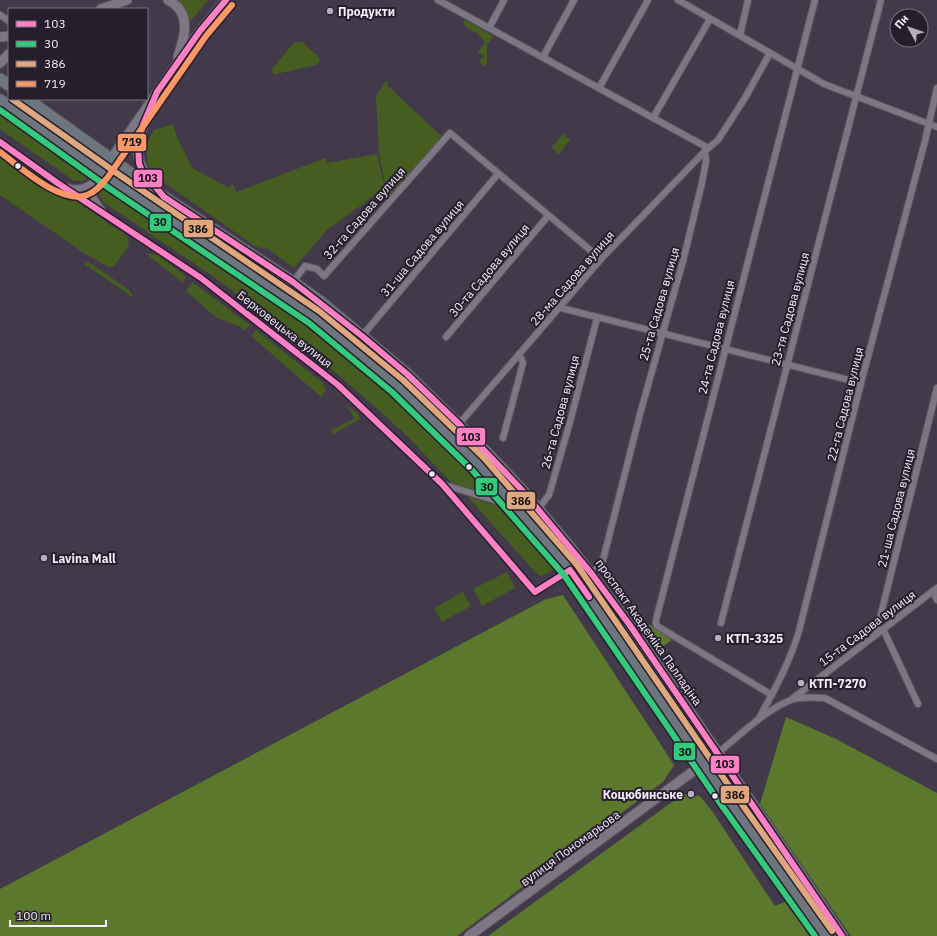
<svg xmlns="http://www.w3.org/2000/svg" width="937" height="936" viewBox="0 0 937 936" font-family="'IBM Plex Sans',sans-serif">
  <rect width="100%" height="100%" fill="#423a4a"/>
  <g fill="#465d20">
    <path d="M175,0H208L189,23Z"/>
    <path d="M465,20L494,36L487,44V63L484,66L479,62L483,56L478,52L485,42L477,33L467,28L463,22Z"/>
    <path d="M297,42H302L319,57L320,61L316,65L276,74H273L272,69L294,43Z"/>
    <path d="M386,81L388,83L387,85L441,136L439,139L440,140L389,201L379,154L376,96Z"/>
    <path d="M0,104L90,170L92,173L84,181H74L0,129Z"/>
    <path d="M173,124L177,137L192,168L229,188L233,184L236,192L326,158L327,163L377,154L385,188L327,230L294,268L268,249L256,247L155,176C143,163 145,143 154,130Z"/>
    <path d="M563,134L570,140L559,154L551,148Z"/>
    <path d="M0,149L127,236L129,246L114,266L108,267L84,253L0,195Z"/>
    <path d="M103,180C191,240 283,296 364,365C414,407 459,454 505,501L452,483L404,433L355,389L258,309L211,275L103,202L98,193L99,186Z"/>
    <path d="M145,253L158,255L186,277L182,282Z"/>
    <path d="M89,262L129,290L134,298L84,264Z"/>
    <path d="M192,282L250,325L245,331L239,326L217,318L186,291Z"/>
    <path d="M256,330L323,383L326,390L321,397L251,336Z"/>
    <path d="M347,405L359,415L360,419L333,434L331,430L354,419Z"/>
    <path d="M467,496L512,511L554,560V569L548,573L541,576L536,573Z"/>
    <path d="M507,572L515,588L482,606L473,589Z"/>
    <path d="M582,576L703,745V748L581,578Z"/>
    <path d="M463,592L471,606L442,622L434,608Z"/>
  </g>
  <g fill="#5b782c">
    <path d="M563,595L674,765L663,782L457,936H0V889L546,599Z"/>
    <path d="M650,625L672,640L659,649L643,626Z"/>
    <path d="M786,717L836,739L937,793V936H851L760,804Z"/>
    <path d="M683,794L700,796L712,811L775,906L785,902L810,936H488Z"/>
  </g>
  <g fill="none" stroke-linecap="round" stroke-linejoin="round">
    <defs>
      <g id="street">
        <path d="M438,0L708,148"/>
        <path d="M678,0L824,84L937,127"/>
        <path d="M0,15L9,21"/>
        <path d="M489,28L504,0"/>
        <path d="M740,35L748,0"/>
        <path d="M543,57L574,0"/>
        <path d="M599,88L648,0"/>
        <path d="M653,118L710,19"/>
        <path d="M0,142L59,184L201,278L338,385L442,484L535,592L583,563"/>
        <path d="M95,181L93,197L102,210"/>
        <path d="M68,187C83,192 93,184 102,172"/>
        <path d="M293,282L305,266L317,269L324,276L450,133L601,259"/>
        <path d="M561,308L861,383"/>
        <path d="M362,336L498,174"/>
        <path d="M446,337L548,216"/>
        <path d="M459,424L601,259L705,151"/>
        <path d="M503,438L523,363L519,354"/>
        <path d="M442,484L513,506"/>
        <path d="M538,509L549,495L570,422L597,318"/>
        <path d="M591,573L599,567L603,560L640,414L683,261L701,187L706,162L705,151L718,140L745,98L770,53"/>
        <path d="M933,591L937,600"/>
        <path d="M721,623L881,0"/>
        <path d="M883,629L918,704"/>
        <path d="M876,634L937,388"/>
        <path d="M772,695L662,629L656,625V620L815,0"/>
        <path d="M792,699L937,588"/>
        <path d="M758,720C774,691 790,662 799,631L861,383L925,141L937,88"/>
        <path d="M718,753C739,736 765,710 791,700C801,696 814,698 825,698L937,759"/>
      </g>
      <g id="secondary">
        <path d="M168,0C192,12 185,36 178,57"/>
        <path d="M101,9L127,0"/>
        <path d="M0,37L9,36"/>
        <path d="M0,63L9,54"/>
        <path d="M150,109C136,142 130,158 155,187"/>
        <path d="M102,172L200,31L226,0"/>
        <path d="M469,936L718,753"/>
      </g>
      <g id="highway">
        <path d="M0,79L9,85"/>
        <path d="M27,99L164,197L293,282L321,302L407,374L486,452L521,489L571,549L629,624L842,936"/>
        <path d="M0,100L113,181L314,317L397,386L478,464L570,570L722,791L825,936"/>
      </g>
    </defs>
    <use href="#street" stroke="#5e5765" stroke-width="8"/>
    <use href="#secondary" stroke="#5e5765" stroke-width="11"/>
    <use href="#highway" stroke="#5e5765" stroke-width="13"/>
    <use href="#street" stroke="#7d7683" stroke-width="6"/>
    <use href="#secondary" stroke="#7d7683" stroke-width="9"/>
    <use href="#highway" stroke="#6d767e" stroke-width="11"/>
    <defs>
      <g id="bus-1">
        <path d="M226,0L200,31L157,92L143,125L138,144L139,163L142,171L164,197L293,282L362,336L407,374L459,424L521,489L591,573L629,624L842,936"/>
        <path d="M0,142L59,184L201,278L338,385L442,484L535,592L570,570L589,597"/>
      </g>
      <path id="bus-2" d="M0,110L109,188L309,323L392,392L472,470L564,575L715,796L815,936"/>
      <path id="bus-3" d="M12,99L118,174L319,311L403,380L484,458L577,565L729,786L832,931"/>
      <path id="bus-4" d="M0,152C20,167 61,205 87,195C96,192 102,184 108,177L206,36L232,5"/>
    </defs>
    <use href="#bus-1" stroke="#261e2c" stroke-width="9"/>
    <use href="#bus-2" stroke="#261e2c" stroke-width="9"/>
    <use href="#bus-3" stroke="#261e2c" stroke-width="9"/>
    <use href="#bus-4" stroke="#261e2c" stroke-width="9"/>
    <use href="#bus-1" stroke="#ff80c5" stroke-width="6"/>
    <use href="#bus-2" stroke="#33ca7d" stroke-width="6"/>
    <use href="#bus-3" stroke="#dfa77e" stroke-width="6"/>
    <use href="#bus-4" stroke="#fc9868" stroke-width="6"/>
  </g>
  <g fill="#b6aebe" stroke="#261e2c" stroke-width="1.5">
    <circle cx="330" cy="11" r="4"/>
    <circle cx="44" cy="558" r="4"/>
    <circle cx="718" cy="638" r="4"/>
    <circle cx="801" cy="683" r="4"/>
    <circle cx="691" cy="794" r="4"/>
  </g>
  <g fill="#f5edfd" stroke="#261e2c" stroke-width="1.5">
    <circle cx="18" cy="166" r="3.5"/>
    <circle cx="469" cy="467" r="3.5"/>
    <circle cx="432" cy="474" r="3.5"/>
    <circle cx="715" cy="796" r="3.5"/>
  </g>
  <g text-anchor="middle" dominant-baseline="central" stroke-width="4" stroke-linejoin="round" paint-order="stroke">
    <g font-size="12" font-weight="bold" fill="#f5edfd" stroke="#261e2c" text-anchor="start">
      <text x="338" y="11">Продукти</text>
      <text x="52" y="558">Lavina Mall</text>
      <text x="726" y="638">КТП-3325</text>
      <text x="809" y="683">КТП-7270</text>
      <text x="683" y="794" text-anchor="end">Коцюбинське</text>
    </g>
    <g font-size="12" fill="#f5edfd" stroke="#261e2c">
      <text transform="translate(364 213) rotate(-49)">32-га Садова вулиця</text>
      <text transform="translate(422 248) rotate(-50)">31-ша Садова вулиця</text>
      <text transform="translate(489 270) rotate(-50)">30-та Садова вулиця</text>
      <text transform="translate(572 278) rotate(-49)">28-ма Садова вулиця</text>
      <text transform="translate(659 304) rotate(-74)">25-та Садова вулиця</text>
      <text transform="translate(790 309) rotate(-75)">23-тя Садова вулиця</text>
      <text transform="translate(285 329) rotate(38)">Берковецька вулиця</text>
      <text transform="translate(716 337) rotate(-76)">24-та Садова вулиця</text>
      <text transform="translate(845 404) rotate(-76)">22-га Садова вулиця</text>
      <text transform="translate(560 412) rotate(-75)">26-та Садова вулиця</text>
      <text transform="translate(896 508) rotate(-76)">21-ша Садова вулиця</text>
      <text transform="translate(867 628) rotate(-37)">15-та Садова вулиця</text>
      <text transform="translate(649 632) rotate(55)">проспект Академіка Палладіна</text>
      <text transform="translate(570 848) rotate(-36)">вулиця Пономарьова</text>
    </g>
  </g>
  <g stroke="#261e2c" stroke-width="1.5">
    <rect x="117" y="133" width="30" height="19" rx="4" fill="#fc9868"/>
    <rect x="133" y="169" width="30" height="19" rx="4" fill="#ff80c5"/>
    <rect x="149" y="213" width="23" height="19" rx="4" fill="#33ca7d"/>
    <rect x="183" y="219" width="31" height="19" rx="4" fill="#dfa77e"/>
    <rect x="456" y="427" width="30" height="19" rx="4" fill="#ff80c5"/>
    <rect x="475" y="477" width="23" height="19" rx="4" fill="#33ca7d"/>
    <rect x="506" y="491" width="30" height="19" rx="4" fill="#dfa77e"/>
    <rect x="673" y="742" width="23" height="19" rx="4" fill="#33ca7d"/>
    <rect x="710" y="755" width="30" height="19" rx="4" fill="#ff80c5"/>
    <rect x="720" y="785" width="30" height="19" rx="4" fill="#dfa77e"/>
  </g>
  <g font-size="11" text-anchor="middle" font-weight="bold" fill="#111">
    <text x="132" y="146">719</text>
    <text x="148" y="182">103</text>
    <text x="160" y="226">30</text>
    <text x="198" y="233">386</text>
    <text x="471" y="441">103</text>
    <text x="487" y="491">30</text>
    <text x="521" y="505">386</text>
    <text x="685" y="756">30</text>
    <text x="725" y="768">103</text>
    <text x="735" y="799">386</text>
  </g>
  <rect x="8" y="8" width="140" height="92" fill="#261e2c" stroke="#797180"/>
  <rect x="16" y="21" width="20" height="6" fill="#ff80c5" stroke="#797180"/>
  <text x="44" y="28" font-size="12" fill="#f5edfd">103</text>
  <rect x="16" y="41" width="20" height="6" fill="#33ca7d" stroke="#797180"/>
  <text x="44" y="48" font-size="12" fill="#f5edfd">30</text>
  <rect x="16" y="61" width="20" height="6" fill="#dfa77e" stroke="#797180"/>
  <text x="44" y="68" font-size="12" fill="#f5edfd">386</text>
  <rect x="16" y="81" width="20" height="6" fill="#fc9868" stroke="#797180"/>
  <text x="44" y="88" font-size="12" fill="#f5edfd">719</text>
  <g transform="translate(909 28) rotate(310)"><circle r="19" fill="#261e2c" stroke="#797180"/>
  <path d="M0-3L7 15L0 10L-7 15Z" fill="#b6aebe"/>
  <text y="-6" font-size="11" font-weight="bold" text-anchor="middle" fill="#f5edfd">Пн</text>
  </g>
  <path d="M10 920v6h96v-6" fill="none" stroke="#f5edfd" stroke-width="2"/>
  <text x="16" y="920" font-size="12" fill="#f5edfd" stroke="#261e2c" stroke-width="3" paint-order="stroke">100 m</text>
</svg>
